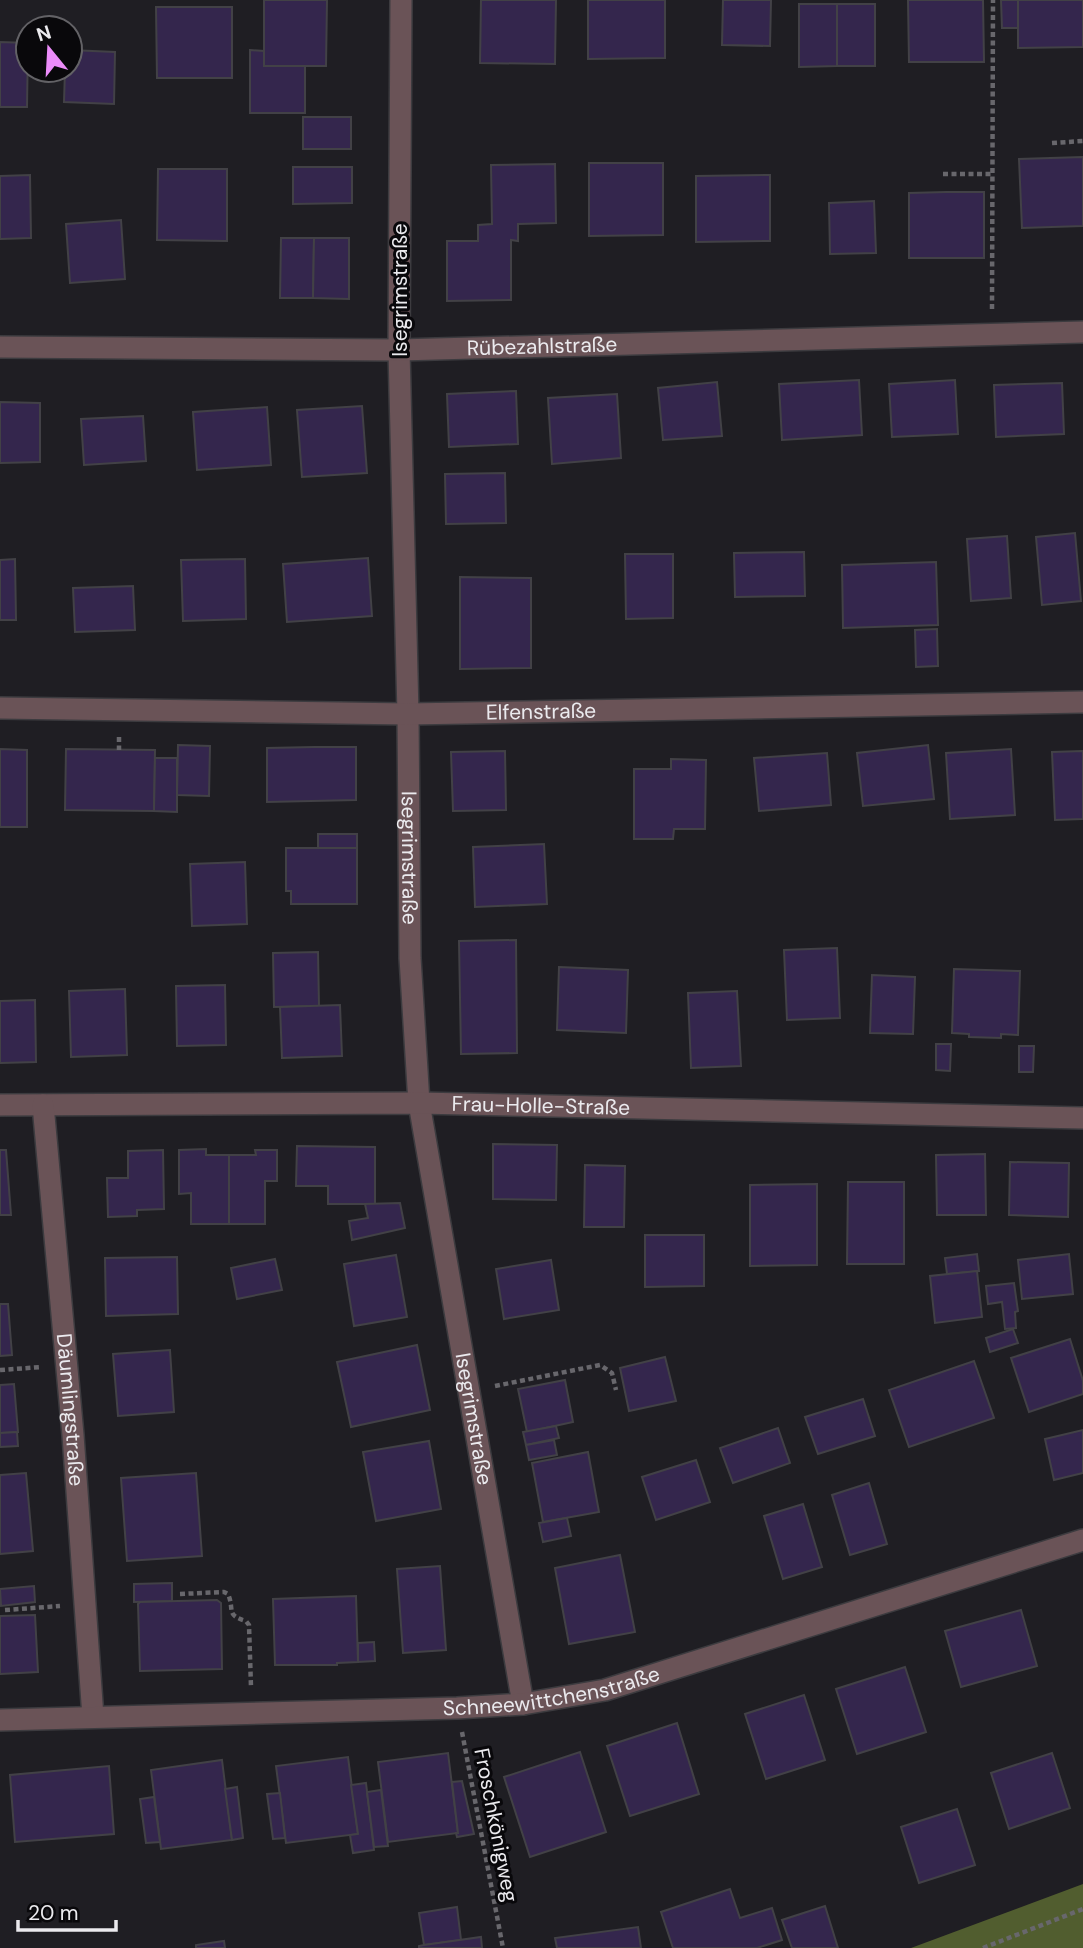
<svg xmlns="http://www.w3.org/2000/svg" width="1083" height="1948" viewBox="0 0 1083 1948" font-family="'DM Sans',sans-serif">
  <rect width="100%" height="100%" fill="#1f1e23"/>
  <path fill="#515d2f" d="M1083,1884V1948H911Z"/>
  <g fill="#34264d" stroke="#424146" stroke-width="2">
    <path d="M264,0H327L326,66H264Z"/>
    <path d="M481,0H556L555,64L480,63Z"/>
    <path d="M588,0H665V58L588,59Z"/>
    <path d="M723,0H771L770,46L722,45Z"/>
    <path d="M908,0H983L984,62H909Z"/>
    <path d="M1001,0H1018V28H1002Z"/>
    <path d="M1018,0H1083V47L1018,48Z"/>
    <path d="M799,4H837V66L799,67Z"/>
    <rect x="837" y="4" width="38" height="62"/>
    <path d="M156,7H232V78H157Z"/>
    <path d="M0,42L28,43L27,107H0Z"/>
    <path d="M70,50L115,52L114,104L64,102L65,70H70Z"/>
    <path d="M250,50L264,51V66H305V113H250Z"/>
    <rect x="303" y="117" width="48" height="32"/>
    <path d="M1083,157V226L1022,228L1019,159Z"/>
    <path d="M589,163H663V235L589,236Z"/>
    <path d="M555,164L556,223L518,224V241L511,240V300L447,301V241H478V225L492,224L491,165Z"/>
    <path d="M293,167H352V203L293,204Z"/>
    <path d="M158,169H227V241L157,240Z"/>
    <path d="M30,175L31,238L0,239V176Z"/>
    <path d="M770,175V241L696,242V176Z"/>
    <path d="M946,192H984V258H909V193Z"/>
    <path d="M874,201L876,253L830,254L829,203Z"/>
    <path d="M121,220L125,279L70,283L66,224Z"/>
    <path d="M281,238H314L313,298H280Z"/>
    <path d="M314,238H349V299L313,298Z"/>
    <path d="M859,380L862,435L782,440L779,384Z"/>
    <path d="M955,380L958,434L892,437L889,384Z"/>
    <path d="M717,382L722,436L663,440L658,388Z"/>
    <path d="M1062,383L1064,434L996,437L994,385Z"/>
    <path d="M516,391L518,444L449,447L447,394Z"/>
    <path d="M617,394L621,458L552,464L548,398Z"/>
    <path d="M0,402L40,403V462L0,463Z"/>
    <path d="M362,406L367,473L302,477L297,410Z"/>
    <path d="M267,407L271,465L197,470L193,412Z"/>
    <path d="M143,416L146,461L84,465L81,419Z"/>
    <path d="M505,473L506,523L446,524L445,474Z"/>
    <path d="M1075,533L1081,601L1042,605L1036,537Z"/>
    <path d="M1007,536L1011,598L971,601L967,539Z"/>
    <path d="M804,552L805,596L735,597L734,553Z"/>
    <path d="M625,554H673V618L626,619Z"/>
    <path d="M368,558L372,616L287,622L283,564Z"/>
    <path d="M15,559L16,620H0V560Z"/>
    <path d="M245,559L246,619L183,621L181,560Z"/>
    <path d="M936,562L938,625L843,628L842,565Z"/>
    <path d="M460,577L531,578V668L460,669Z"/>
    <path d="M133,586L135,630L75,632L73,588Z"/>
    <path d="M937,629L938,666L916,667L915,630Z"/>
    <path d="M178,745L210,746L209,796L177,795Z"/>
    <path d="M928,745L934,799L863,806L857,753Z"/>
    <path d="M314,747H356V800L267,802V748Z"/>
    <path d="M0,749L27,750V827H0Z"/>
    <path d="M66,749L155,750L154,811L65,810Z"/>
    <path d="M1011,749L1015,815L950,819L946,753Z"/>
    <path d="M505,751L506,810L453,811L451,752Z"/>
    <path d="M1083,751V819L1055,820L1052,752Z"/>
    <path d="M827,753L831,805L759,811L754,758Z"/>
    <path d="M155,758H177V812L154,811Z"/>
    <path d="M671,759L706,760L705,829H674L673,839H634V769H671Z"/>
    <rect x="318" y="834" width="39" height="14"/>
    <path d="M544,844L547,904L475,907L473,847Z"/>
    <path d="M286,848H357V904H291V891H286Z"/>
    <path d="M245,862L247,924L192,926L190,864Z"/>
    <path d="M516,940L517,1053L461,1054L459,941Z"/>
    <path d="M837,948L840,1018L787,1020L784,950Z"/>
    <path d="M318,952L319,1006L274,1007L273,953Z"/>
    <path d="M559,967L628,970L626,1033L557,1030Z"/>
    <path d="M954,969L1020,971L1018,1035L1001,1034V1038L969,1037V1034L952,1033Z"/>
    <path d="M872,975L915,977L913,1034L870,1033Z"/>
    <path d="M225,985L226,1045L177,1046L176,986Z"/>
    <path d="M125,989L127,1055L71,1057L69,991Z"/>
    <path d="M737,991L741,1066L691,1068L688,993Z"/>
    <path d="M35,1000L36,1062L0,1063V1001Z"/>
    <path d="M340,1005L342,1056L282,1058L280,1007Z"/>
    <path d="M936,1044H951L950,1071L936,1070Z"/>
    <path d="M1019,1046H1034L1033,1072H1019Z"/>
    <path d="M493,1144L557,1145L556,1200L493,1199Z"/>
    <path d="M297,1146L375,1147V1204H328V1186H296Z"/>
    <path d="M206,1149V1155H229V1224H191V1193L179,1194V1150Z"/>
    <path d="M0,1150H6L11,1215H0Z"/>
    <path d="M163,1150L164,1209L137,1210V1216L108,1217L107,1178H128V1151Z"/>
    <path d="M255,1150H277V1181H265V1224H229V1155H256Z"/>
    <path d="M985,1154L986,1215H937L936,1155Z"/>
    <path d="M1010,1162L1069,1163L1068,1217L1009,1215Z"/>
    <path d="M585,1165L625,1166L624,1227H584Z"/>
    <path d="M848,1182H904V1264H847Z"/>
    <path d="M817,1184V1265L750,1266V1185Z"/>
    <path d="M400,1203L405,1228L352,1240L349,1221L368,1218L365,1204Z"/>
    <path d="M645,1235H704V1286L645,1287Z"/>
    <path d="M977,1254L979,1271L947,1274L945,1258Z"/>
    <path d="M1069,1254L1073,1294L1022,1299L1018,1260Z"/>
    <path d="M396,1255L407,1317L354,1326L344,1264Z"/>
    <path d="M177,1257L178,1314L106,1316L105,1258Z"/>
    <path d="M275,1259L282,1290L237,1299L231,1268Z"/>
    <path d="M551,1260L559,1310L504,1319L496,1269Z"/>
    <path d="M977,1271L982,1317L935,1323L930,1276Z"/>
    <path d="M1014,1283L1018,1311L1015,1312L1016,1328L1005,1329L1002,1302L988,1304L986,1286Z"/>
    <path d="M0,1304H8L12,1355L0,1356Z"/>
    <path d="M1013,1329L1018,1343L990,1352L986,1338Z"/>
    <path d="M1070,1339L1083,1381V1394L1029,1412L1011,1358Z"/>
    <path d="M417,1345L430,1410L351,1427L337,1362Z"/>
    <path d="M170,1350L174,1412L118,1416L113,1354Z"/>
    <path d="M665,1357L676,1401L629,1411L620,1368Z"/>
    <path d="M974,1361L994,1418L909,1447L889,1390Z"/>
    <path d="M565,1380L573,1422L527,1432L518,1389Z"/>
    <path d="M14,1384L18,1432L0,1433V1385Z"/>
    <path d="M863,1399L875,1436L818,1454L805,1417Z"/>
    <path d="M556,1426L559,1438L526,1445L523,1432Z"/>
    <path d="M778,1428L790,1463L733,1483L720,1448Z"/>
    <path d="M1083,1430V1473L1054,1480L1045,1439Z"/>
    <path d="M17,1432L18,1446L0,1447V1433Z"/>
    <path d="M554,1440L557,1455L529,1460L526,1445Z"/>
    <path d="M429,1441L441,1509L376,1521L363,1452Z"/>
    <path d="M588,1452L599,1512L543,1522L532,1463Z"/>
    <path d="M696,1460L710,1502L656,1520L642,1477Z"/>
    <path d="M26,1473L33,1551L0,1554V1475Z"/>
    <path d="M196,1473L202,1556L127,1561L121,1478Z"/>
    <path d="M869,1483L887,1544L850,1555L832,1495Z"/>
    <path d="M803,1504L822,1567L783,1579L764,1516Z"/>
    <path d="M567,1518L571,1536L543,1542L539,1523Z"/>
    <path d="M620,1555L635,1632L569,1644L555,1568Z"/>
    <path d="M440,1566L446,1650L403,1653L397,1569Z"/>
    <path d="M172,1583V1601L134,1602V1584Z"/>
    <path d="M34,1586L35,1602L1,1606L0,1589Z"/>
    <path d="M356,1596L358,1662L337,1663V1665H275L273,1599Z"/>
    <path d="M217,1600L221,1603L222,1669L140,1671L138,1604L140,1602Z"/>
    <path d="M1021,1610L1037,1666L961,1687L945,1631Z"/>
    <path d="M35,1615L38,1672L0,1674V1616Z"/>
    <path d="M374,1642L375,1661L358,1662V1643Z"/>
    <path d="M905,1667L926,1732L857,1754L836,1689Z"/>
    <path d="M804,1695L825,1760L766,1779L745,1714Z"/>
    <path d="M677,1723L699,1794L630,1816L607,1746Z"/>
    <path d="M580,1752L606,1832L530,1857L504,1777Z"/>
    <path d="M448,1753L458,1833L388,1842L378,1762Z"/>
    <path d="M1052,1753L1070,1808L1009,1829L991,1773Z"/>
    <path d="M348,1757L358,1834L286,1843L276,1766Z"/>
    <path d="M222,1760L232,1840L161,1849L151,1770Z"/>
    <path d="M109,1766L114,1834L15,1842L10,1775Z"/>
    <path d="M462,1781L474,1834L457,1837L456,1833H458L452,1782Z"/>
    <path d="M366,1783L374,1850L353,1853L350,1835L358,1834L351,1785Z"/>
    <path d="M237,1787L243,1838L232,1840L225,1789Z"/>
    <path d="M381,1790L388,1846L374,1847L367,1792Z"/>
    <path d="M280,1793L285,1838L273,1839L267,1794Z"/>
    <path d="M154,1797L160,1842L146,1843L140,1799Z"/>
    <path d="M957,1809L975,1865L919,1883L901,1827Z"/>
    <path d="M730,1889L740,1918L772,1908L782,1940L757,1948H673L661,1912Z"/>
    <path d="M825,1906L838,1948H792L782,1920Z"/>
    <path d="M457,1907L461,1940L424,1945L419,1913Z"/>
    <path d="M638,1927L641,1948H557L555,1938Z"/>
    <path d="M481,1937L482,1948H419V1946L424,1945Z"/>
    <path d="M224,1941L225,1948H196V1945Z"/>
  </g>
  <g fill="none" stroke-linecap="round" stroke-linejoin="round">
    <defs>
      <g id="minor">
        <path id="s1" d="M401,0L399,350L408,714L410,958L419,1103L523,1704"/>
        <path id="s2" d="M0,347L399,350L1083,332"/>
        <path id="s3" d="M0,708L408,714L1083,702"/>
        <path id="s4" d="M0,1105L419,1103L1083,1118"/>
        <path id="s5" d="M43,1105L73,1435L93,1717"/>
        <path id="s6" d="M0,1720L457,1708L523,1704L605,1690L1083,1540"/>
      </g>
    </defs>
    <use href="#minor" stroke="#3c3b3f" stroke-width="24"/>
    <g stroke="#68676c" stroke-width="4.5" stroke-dasharray="5 3.5" stroke-linecap="butt">
      <path d="M1052,143L1083,141"/>
      <path d="M943,174H992"/>
      <path d="M992,309L993,0"/>
      <path d="M119,737V750"/>
      <path d="M0,1370L42,1367"/>
      <path d="M495,1386L600,1365L612,1373L616,1390"/>
      <path d="M180,1594L224,1592L228,1594C235,1610 225,1615 246,1621L249,1625L251,1687"/>
      <path d="M5,1610L60,1606"/>
      <path d="M462,1732L503,1948"/>
      <path d="M983,1948L1083,1909"/>
    </g>
    <use href="#minor" stroke="#6a5357" stroke-width="21"/>
  </g>
  <g text-anchor="middle" dominant-baseline="central" stroke-width="6" stroke-linejoin="round" paint-order="stroke">
    <g font-size="21" fill="#ebeaee" stroke="#09080b">
      <text transform="translate(400 290) rotate(-90)">Isegrimstraße</text>
      <text stroke="none"><textPath href="#s2" startOffset="542">Rübezahlstraße</textPath></text>
      <text stroke="none"><textPath href="#s3" startOffset="541">Elfenstraße</textPath></text>
      <text stroke="none"><textPath href="#s1" startOffset="858">Isegrimstraße</textPath></text>
      <text stroke="none"><textPath href="#s4" startOffset="541">Frau-Holle-Straße</textPath></text>
      <text stroke="none"><textPath href="#s5" startOffset="306">Däumlingstraße</textPath></text>
      <text stroke="none"><textPath href="#s1" startOffset="1424">Isegrimstraße</textPath></text>
      <text stroke="none"><textPath href="#s6" startOffset="553">Schneewittchenstraße</textPath></text>
      <text transform="translate(496 1825) rotate(79)">Froschkönigweg</text>
    </g>
  </g>
  <g transform="translate(49 49) rotate(342)"><circle r="33" fill="#09080b" stroke="#636266" stroke-width="2"/>
  <path d="M0-5L12 26L0 18L-12 26Z" fill="#ec8cfa"/>
  <text y="-10" font-size="19" font-weight="bold" text-anchor="middle" fill="#ebeaee">N</text>
  </g>
  <path d="M18 1920v10h98v-10" fill="none" stroke="#ebeaee" stroke-width="3.5"/>
  <text x="28" y="1920" font-size="21" fill="#ebeaee" stroke="#09080b" stroke-width="5" paint-order="stroke">20 m</text>
</svg>
